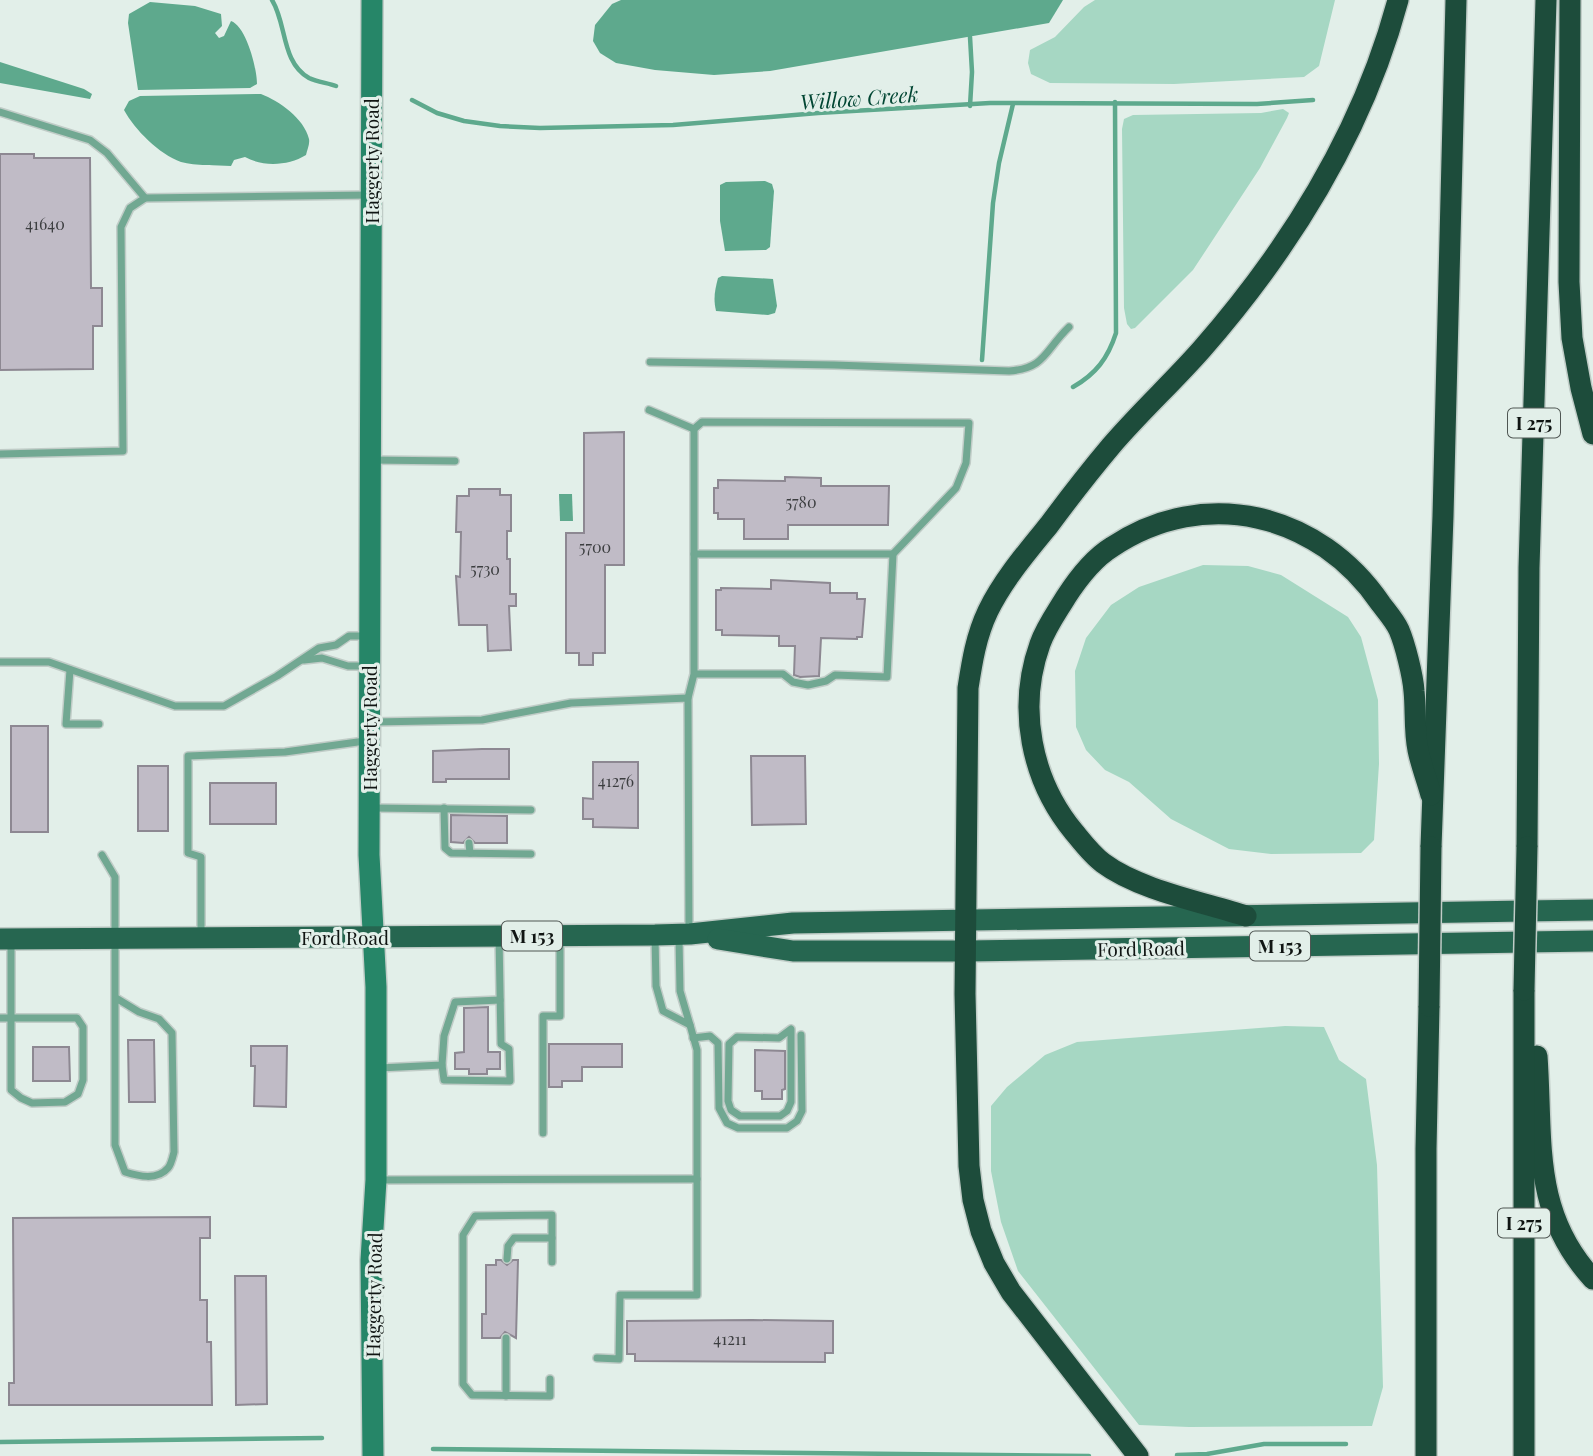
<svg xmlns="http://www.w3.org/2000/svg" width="1593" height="1456" viewBox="0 0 1593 1456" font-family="'Playfair Display',serif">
  <rect width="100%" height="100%" fill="#e2efe9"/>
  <g fill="#a6d7c3">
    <path d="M1095,0H1335L1319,66L1304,77L1174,84L1050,83L1031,74L1028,63L1030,50L1055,37L1084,7Z"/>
    <path d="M1283,109L1289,113L1287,118L1260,168L1193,270L1135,328L1131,329L1127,324L1124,308L1122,129L1124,119L1133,115L1261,113Z"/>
    <path d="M1203,565L1248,566L1281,575L1348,617L1361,637L1378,700L1379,764L1374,840L1361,853L1271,854L1229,849L1171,819L1129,782L1105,770L1086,750L1076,727L1075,671L1086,638L1111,605L1139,587Z"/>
    <path d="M1285,1026L1324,1027L1339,1060L1366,1079L1377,1165L1383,1387L1372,1426L1189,1427L1139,1425L1018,1271L1001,1222L991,1171V1106L1007,1087L1045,1055L1077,1042Z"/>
  </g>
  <g fill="#5ea98d">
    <path d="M621,0H1063L1049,23L770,71L714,75L655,70L616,63L600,53L593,41L595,25L612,4Z"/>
    <path d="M150,2L195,6L221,14L222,26L215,33L219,38L224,36L231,21C246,26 257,68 257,84L250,88L138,90L128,23L129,14Z"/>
    <path d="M0,62L84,89L92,94L90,99L0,83Z"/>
    <path d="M261,94C279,101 304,118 309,139C310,144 307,150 306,155C288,166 263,167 245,157L234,160L231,166C216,165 196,166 181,162C159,154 135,130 124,110L129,101L140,96Z"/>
    <path d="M765,181L772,184L774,191L770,247L766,250L725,251L720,221V185L726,182Z"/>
    <path d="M722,276L773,279L777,306L775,313L768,315L716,311C713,298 715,290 718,278Z"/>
    <path d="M559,494H572L573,521H560Z"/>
  </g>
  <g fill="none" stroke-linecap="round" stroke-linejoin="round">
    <g stroke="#5ea98d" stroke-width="4.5">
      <path d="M272,0C287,24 281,62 309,78C317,82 328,83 336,86"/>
      <path d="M970,37L972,72L970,106"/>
      <path d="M412,100L437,113L464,121L500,126L540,128L673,125L818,113L990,103L1257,104L1313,100"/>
      <path d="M982,360L993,203L999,163L1013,104"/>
      <path d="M1073,387C1096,374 1108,358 1116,333L1115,102"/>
      <path d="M0,1442L322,1438"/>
      <path d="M433,1449L1089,1456"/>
      <path d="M1177,1455L1207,1454L1264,1444H1346"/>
    </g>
  </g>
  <g fill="#c0bbc6" stroke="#8d8892" stroke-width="2">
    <path d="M0,154H34V158H90L91,288H102V326H93V369L0,370Z"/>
    <path d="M624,432V565H605V653H593V665H579V653H566V533H584V433Z"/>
    <path d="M785,477L821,478V486H889L888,525H788V539H744V519H718V513H714V488H718V480L785,481Z"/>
    <path d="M469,489H500V495H511V531H507V559H510V594H516V606H509L511,650L488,651L487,625H459L456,576L460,577L461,532H456L457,496H469Z"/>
    <path d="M771,580L830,583V593H857V599H865L862,637H857V639L821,638L819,676L800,677L794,675L795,646H779V636L722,635V630H716V590H721V588L771,589Z"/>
    <rect x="11" y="726" width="37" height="106"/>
    <path d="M482,749H509V779H446V782H433V751Z"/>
    <path d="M751,756H805L806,824L752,825Z"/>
    <path d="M593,762H638V828L593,827V819H583V798L593,799Z"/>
    <rect x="138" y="766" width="30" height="65"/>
    <rect x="210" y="783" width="66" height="41"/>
    <path d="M451,815L507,816V843H475L469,837L463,843L451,842Z"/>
    <path d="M488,1007V1052H500V1069H487V1074H469V1069H455V1053L464,1052V1008Z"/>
    <path d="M128,1040H154L155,1102H129Z"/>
    <path d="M549,1044H622V1067H582V1081H562V1087H549Z"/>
    <path d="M251,1046H287L286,1107L254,1106L255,1066H251Z"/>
    <path d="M33,1047H69L70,1081H33Z"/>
    <path d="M755,1050L785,1051V1089L782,1090V1099H762V1091H755Z"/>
    <path d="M210,1217V1238H200V1300H207V1342H211L212,1405H9V1383H14L13,1218Z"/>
    <path d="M496,1260H501L507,1265L513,1260H518L516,1338L505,1332L500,1338H482V1314H486V1265H496Z"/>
    <path d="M235,1276H266L267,1404L236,1405Z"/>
    <path d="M752,1320L833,1321V1353H825V1362L635,1361V1354H627V1321Z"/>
  </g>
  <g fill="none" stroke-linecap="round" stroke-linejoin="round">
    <defs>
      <g id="lane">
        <path d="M0,112L90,140L107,153L145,198"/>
        <path d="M650,362L834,365L1009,371C1046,368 1044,351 1069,327"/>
        <path d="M649,410L694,429"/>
        <path d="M0,454L123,451L121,227L130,208L145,198L370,195"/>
        <path d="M371,460L455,461"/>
        <path d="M694,554H893"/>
        <path d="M304,660L322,658L348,666H368"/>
        <path d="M0,662H49L175,706H224L277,676L319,648L336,645L349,636H368"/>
        <path d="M70,670L66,724H99"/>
        <path d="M688,698L694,674V429L702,422L969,423L966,463L956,488L893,554L887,677L835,675L826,681L808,685L793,682L783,674H694"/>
        <path d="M374,722L482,720L571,703L688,698L689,930"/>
        <path d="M373,808L531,810"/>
        <path d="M444,808L445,848L451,853L531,854"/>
        <path d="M469,843L470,853"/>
        <path d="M102,855L115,877V1145L125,1172C138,1176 157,1181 168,1168C171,1165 173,1156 174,1152L172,1033L159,1019L139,1012L116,998"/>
        <path d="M201,934V857L188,853V756L285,752L365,741"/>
        <path d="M655,936L656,986L663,1011L690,1025L680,991L679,938"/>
        <path d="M0,1018H77L83,1027V1080L78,1094L65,1102L32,1103L21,1098L11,1090V943"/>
        <path d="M791,1029V1102L787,1111L780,1116H740L731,1110L728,1101L729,1044L737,1037L779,1038Z"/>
        <path d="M693,1038L710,1036L718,1043L719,1108L727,1123L738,1128H787L797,1121L802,1111L801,1035"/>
        <path d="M442,1065L444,1080L510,1081L509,1049L501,1044L499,937"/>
        <path d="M379,1068L442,1065L444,1036L455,1002L500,1000"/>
        <path d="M543,1133V1016H560V937"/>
        <path d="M379,1180L697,1179"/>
        <path d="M507,1259L508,1246L514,1238H552"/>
        <path d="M597,1358L619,1359L620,1295H697V1050L690,1025"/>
        <path d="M550,1379V1396L472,1395L463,1384V1235L475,1216L552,1215V1262"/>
        <path d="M506,1396V1338"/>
      </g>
      <path id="secondary" d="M372,0L369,855L376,987V1180L371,1260L373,1456"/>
      <g id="primary">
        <path d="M0,939L655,935L690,934L793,923L1593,910"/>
        <path d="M718,939L793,951H967L1593,941"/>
      </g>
      <g id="highway">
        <path d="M1570,0L1569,282L1572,338L1581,388L1593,434"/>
        <path d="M1431,847L1443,516L1456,0"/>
        <path d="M1527,847L1529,568L1546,0"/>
        <path d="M1246,916C1203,902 1139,890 1103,863C1092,855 1083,843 1074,832C1031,780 1017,708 1040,644C1046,627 1057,612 1066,597C1077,580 1094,558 1112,547C1205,485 1319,513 1381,604C1387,612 1395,621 1399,630C1405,644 1413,676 1414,691C1416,710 1414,731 1418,750C1421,765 1427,780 1431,795"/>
        <path d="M1537,1056C1543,1140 1531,1212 1593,1279"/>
        <path d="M1138,1456L1011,1292L994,1263L981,1231L973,1200L969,1166L965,994L968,688C972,662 976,636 988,611C1003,580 1027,552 1049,525C1069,498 1090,471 1111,446C1140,412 1173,382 1202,349C1291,247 1363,131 1398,0"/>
        <path d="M1426,1456V1149L1429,1006"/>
        <path d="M1524,1456V990"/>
      </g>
    </defs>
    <use href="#lane" stroke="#c0ccc7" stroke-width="10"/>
    <use href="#secondary" stroke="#c0ccc7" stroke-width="24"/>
    <use href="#primary" stroke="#c0ccc7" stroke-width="24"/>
    <use href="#highway" stroke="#c0ccc7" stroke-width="24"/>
    <use href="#lane" stroke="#71a892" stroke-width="7"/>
    <use href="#secondary" stroke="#268668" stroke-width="21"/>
    <use href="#primary" stroke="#266650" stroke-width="21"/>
    <use href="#highway" stroke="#1d4c3b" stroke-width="21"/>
    <defs>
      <g id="highway-bridge">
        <path d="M1524,990L1527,847"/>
        <path d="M1429,1006L1431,847"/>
      </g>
    </defs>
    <use href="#highway-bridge" stroke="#c0ccc7" stroke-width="24" stroke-linecap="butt"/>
    <use href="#highway-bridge" stroke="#1d4c3b" stroke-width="21"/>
  </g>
  <g text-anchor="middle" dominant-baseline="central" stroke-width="6" stroke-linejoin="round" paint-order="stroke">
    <g font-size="16" fill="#3c3e40">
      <text x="45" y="223">41640</text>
      <text x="801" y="501">5780</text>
      <text x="595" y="546">5700</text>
      <text x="485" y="568">5730</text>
      <text x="616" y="780">41276</text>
      <text x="730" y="1338">41211</text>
    </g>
    <g fill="#e2efe9" stroke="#4f5653" stroke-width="2">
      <rect x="1508" y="408.5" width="52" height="29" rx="5"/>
      <rect x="502" y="921.5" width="60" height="29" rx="5"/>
      <rect x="1250" y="931.5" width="60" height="29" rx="5"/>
      <rect x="1498" y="1208.5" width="52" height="29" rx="5"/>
    </g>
    <g font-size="18" font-weight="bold" fill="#101513">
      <text x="1534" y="423">I 275</text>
      <text x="532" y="936">M 153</text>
      <text x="1280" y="946">M 153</text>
      <text x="1524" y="1223">I 275</text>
    </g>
    <g font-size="19" fill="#101513" stroke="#e2efe9">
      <text transform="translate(371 161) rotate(-90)">Haggerty Road</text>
      <text transform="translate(369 728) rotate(-90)">Haggerty Road</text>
      <text x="345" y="937">Ford Road</text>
      <text transform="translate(1141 948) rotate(-1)">Ford Road</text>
      <text transform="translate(373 1295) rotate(-89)">Haggerty Road</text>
    </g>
    <g font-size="21" font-style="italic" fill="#024633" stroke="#e2efe9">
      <text transform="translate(859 97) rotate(-4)">Willow Creek</text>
    </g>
  </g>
</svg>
